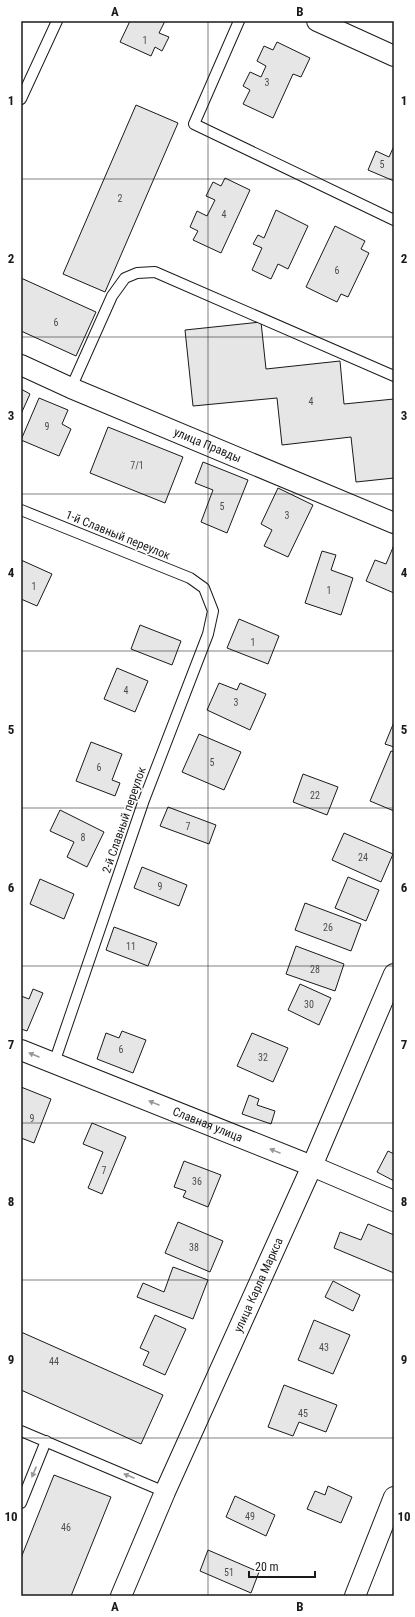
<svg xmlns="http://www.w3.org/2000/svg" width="415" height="1617" viewBox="0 0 415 1617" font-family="'Roboto Condensed',sans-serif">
  <rect width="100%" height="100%" fill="#fff"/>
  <g fill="#e6e6e6" stroke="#1a1a1a">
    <path d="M130,21H165L159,33L169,37L162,51L155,47L151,56L120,42Z"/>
    <path d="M277,42L310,58L301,77L293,74L273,118L243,104L250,90L243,86L250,72L261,77L266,66L257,61L264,46L273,50Z"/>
    <path d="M136,105L178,123L105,292L63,274Z"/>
    <path d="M394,146V181L368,170L376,151L389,157Z"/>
    <path d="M225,178L250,190L221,253L193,240L198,231L190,227L197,211L207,216L215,200L206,196L213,182L221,186Z"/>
    <path d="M276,210L308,226L288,269L278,264L271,279L252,270L262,248L253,244L258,235L264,238Z"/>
    <path d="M335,226L365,241L361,249L369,253L348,297L341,294L337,302L306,287Z"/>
    <path d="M21,278L96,312L76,356L21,331Z"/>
    <path d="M261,322L266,369L340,361L344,404L394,399V478L356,482L351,437L282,445L277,398L193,406L185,330Z"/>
    <path d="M21,389L30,394L21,414Z"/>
    <path d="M39,398L68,410L62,424L71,429L59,456L21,440Z"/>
    <path d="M108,427L183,457L165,503L90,473Z"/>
    <path d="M203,462L248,480L227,533L201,522L213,490L195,483Z"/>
    <path d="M278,488L313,505L288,557L264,546L272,530L261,524Z"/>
    <path d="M394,545V593L366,581L375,560L386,564Z"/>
    <path d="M322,551L336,555L331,570L353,578L341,615L305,603Z"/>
    <path d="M21,560L52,574L37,606L21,599Z"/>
    <path d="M239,619L279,636L268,664L227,648Z"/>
    <path d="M140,625L181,641L172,665L131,649Z"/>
    <path d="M117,668L148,681L135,712L104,699Z"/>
    <path d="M219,683L237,690L240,683L266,694L250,730L207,710Z"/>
    <path d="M394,722V747L385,744Z"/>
    <path d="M199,734L241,752L224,790L182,772Z"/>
    <path d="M91,742L122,754L112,780L120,783L115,796L76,781Z"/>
    <path d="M391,751L394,752V811L370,801Z"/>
    <path d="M303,774L338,787L327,815L293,802Z"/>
    <path d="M168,807L216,825L209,844L160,826Z"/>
    <path d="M60,810L104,832L87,867L67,857L74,842L50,831Z"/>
    <path d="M344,833L393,854L381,882L332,860Z"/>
    <path d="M142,867L187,885L179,906L134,888Z"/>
    <path d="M348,877L379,890L366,921L335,908Z"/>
    <path d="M40,879L74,894L64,919L30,904Z"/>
    <path d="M305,903L361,924L351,951L295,930Z"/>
    <path d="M114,927L157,943L148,966L106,950Z"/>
    <path d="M296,946L344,964L335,991L286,974Z"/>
    <path d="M300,984L331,998L319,1025L288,1010Z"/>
    <path d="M33,989L43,993L27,1031L21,1029V996L29,999Z"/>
    <path d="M122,1031L146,1040L133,1073L97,1059L106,1033L119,1038Z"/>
    <path d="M252,1033L288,1048L273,1082L237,1066Z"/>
    <path d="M21,1087L51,1099L34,1143L21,1138Z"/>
    <path d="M249,1095L259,1099L257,1105L275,1111L271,1124L242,1114Z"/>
    <path d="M92,1123L126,1137L102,1194L88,1188L103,1152L83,1144Z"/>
    <path d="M388,1151L394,1154V1181L377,1172Z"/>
    <path d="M184,1161L221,1175L208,1207L183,1197L186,1191L174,1187Z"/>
    <path d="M178,1222L223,1241L210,1272L165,1253Z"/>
    <path d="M368,1224L394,1235V1273L334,1248L340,1232L361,1240Z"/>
    <path d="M173,1267L208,1280L193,1319L137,1297L143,1283L164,1292Z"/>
    <path d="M333,1281L360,1295L353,1311L325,1297Z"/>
    <path d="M155,1315L186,1329L165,1375L143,1365L149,1352L140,1348Z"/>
    <path d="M314,1320L350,1335L333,1374L298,1360Z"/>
    <path d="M21,1332L163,1395L141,1444L21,1390Z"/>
    <path d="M284,1385L337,1405L326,1432L299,1422L293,1436L268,1427Z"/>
    <path d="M54,1475L111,1497L71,1596H21V1558Z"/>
    <path d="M328,1486L352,1497L341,1523L307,1509L315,1491L325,1495Z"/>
    <path d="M235,1496L275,1515L266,1536L226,1517Z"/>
    <path d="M208,1550L259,1572L251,1593L200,1571Z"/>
  </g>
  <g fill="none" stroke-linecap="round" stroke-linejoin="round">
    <defs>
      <g id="lane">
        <path d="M239,21L194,124L394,220"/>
        <path d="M21,99L57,21"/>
        <path d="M71,388L112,296L125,278L137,273L155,272L394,376"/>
        <path d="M21,510L190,578L204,588L213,611L208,634L144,800L54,1063"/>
        <path d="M21,1431L165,1492"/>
        <path d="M21,1503L46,1441"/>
      </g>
      <g id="street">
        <path d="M317,21L394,56"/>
        <path id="s1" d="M21,365L71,388L394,523"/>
        <path id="s2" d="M21,1050L312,1166L394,1201"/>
        <path id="s3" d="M121,1596L165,1492L312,1166L394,974"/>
        <path d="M355,1596L394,1497"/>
      </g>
    </defs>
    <use href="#lane" stroke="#1a1a1a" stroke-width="12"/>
    <use href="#street" stroke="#1a1a1a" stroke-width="22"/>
    <use href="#lane" stroke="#fff" stroke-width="10"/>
    <use href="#street" stroke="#fff" stroke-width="20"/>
  </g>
  <defs><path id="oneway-solid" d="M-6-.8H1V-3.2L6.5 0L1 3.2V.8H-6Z"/></defs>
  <g fill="#989898">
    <use href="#oneway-solid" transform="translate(34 1055) rotate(-157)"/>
    <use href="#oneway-solid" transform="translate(154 1103) rotate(-158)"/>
    <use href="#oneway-solid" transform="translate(275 1151) rotate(-158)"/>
    <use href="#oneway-solid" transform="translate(34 1472) rotate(113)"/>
    <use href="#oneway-solid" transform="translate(129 1476) rotate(-157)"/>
  </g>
  <path fill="none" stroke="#1a1a1a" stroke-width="1" stroke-opacity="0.55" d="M208,21V1596M21,179H394M21,337H394M21,494H394M21,651H394M21,808H394M21,966H394M21,1123H394M21,1280H394M21,1438H394"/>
  <g text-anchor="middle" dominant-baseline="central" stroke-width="3" stroke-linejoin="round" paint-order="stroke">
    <g font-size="10" fill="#4d4d4d">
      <text x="145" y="40">1</text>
      <text x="267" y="82">3</text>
      <text x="382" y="164">5</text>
      <text x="120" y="198">2</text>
      <text x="224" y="214">4</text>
      <text x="337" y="270">6</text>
      <text x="56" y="322">6</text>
      <text x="311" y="401">4</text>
      <text x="47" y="426">9</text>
      <text x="137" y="465">7/1</text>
      <text x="222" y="506">5</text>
      <text x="287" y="515">3</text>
      <text x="34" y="586">1</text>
      <text x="329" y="590">1</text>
      <text x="253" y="642">1</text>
      <text x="126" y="690">4</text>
      <text x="236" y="702">3</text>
      <text x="212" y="762">5</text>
      <text x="99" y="767">6</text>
      <text x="315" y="795">22</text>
      <text x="188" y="826">7</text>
      <text x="83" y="837">8</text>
      <text x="363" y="857">24</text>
      <text x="160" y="886">9</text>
      <text x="328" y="927">26</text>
      <text x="131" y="946">11</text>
      <text x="315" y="969">28</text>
      <text x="309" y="1004">30</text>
      <text x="121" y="1049">6</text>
      <text x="263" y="1057">32</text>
      <text x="32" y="1118">9</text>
      <text x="104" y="1170">7</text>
      <text x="197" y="1181">36</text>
      <text x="194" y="1247">38</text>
      <text x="324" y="1347">43</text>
      <text x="54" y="1361">44</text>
      <text x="303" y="1413">45</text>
      <text x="250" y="1516">49</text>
      <text x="66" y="1527">46</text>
      <text x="229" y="1572">51</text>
    </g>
    <g font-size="12" fill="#1a1a1a" stroke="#fff">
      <text stroke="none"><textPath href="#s1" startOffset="203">улица Правды</textPath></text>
      <text transform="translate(118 535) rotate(22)">1-й Славный переулок</text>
      <text transform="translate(124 820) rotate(-71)">2-й Славный переулок</text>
      <text stroke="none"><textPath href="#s2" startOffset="201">Славная улица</textPath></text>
      <text stroke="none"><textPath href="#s3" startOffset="340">улица Карла Маркса</textPath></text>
    </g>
  </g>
  <rect width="415" height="1617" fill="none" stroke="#ffffff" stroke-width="44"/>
  <path d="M249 1571v6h66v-6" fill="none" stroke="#1a1a1a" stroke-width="2"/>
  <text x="255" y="1571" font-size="12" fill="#1a1a1a" stroke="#ffffff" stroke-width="3" paint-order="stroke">20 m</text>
  <rect x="22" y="22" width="371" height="1573" fill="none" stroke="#1a1a1a" stroke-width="1.5"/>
  <g font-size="13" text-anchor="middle" font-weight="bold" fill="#1a1a1a">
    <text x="115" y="16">A</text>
    <text x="300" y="16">B</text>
    <text x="11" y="105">1</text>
    <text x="404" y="105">1</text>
    <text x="11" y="263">2</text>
    <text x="404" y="263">2</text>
    <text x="11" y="420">3</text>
    <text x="404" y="420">3</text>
    <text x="11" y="577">4</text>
    <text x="404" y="577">4</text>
    <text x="11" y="734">5</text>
    <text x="404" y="734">5</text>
    <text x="11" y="892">6</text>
    <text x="404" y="892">6</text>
    <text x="11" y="1049">7</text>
    <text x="404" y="1049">7</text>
    <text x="11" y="1206">8</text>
    <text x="404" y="1206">8</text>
    <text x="11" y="1364">9</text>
    <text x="404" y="1364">9</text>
    <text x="11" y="1521">10</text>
    <text x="404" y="1521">10</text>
    <text x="115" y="1611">A</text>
    <text x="300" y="1611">B</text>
  </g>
</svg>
